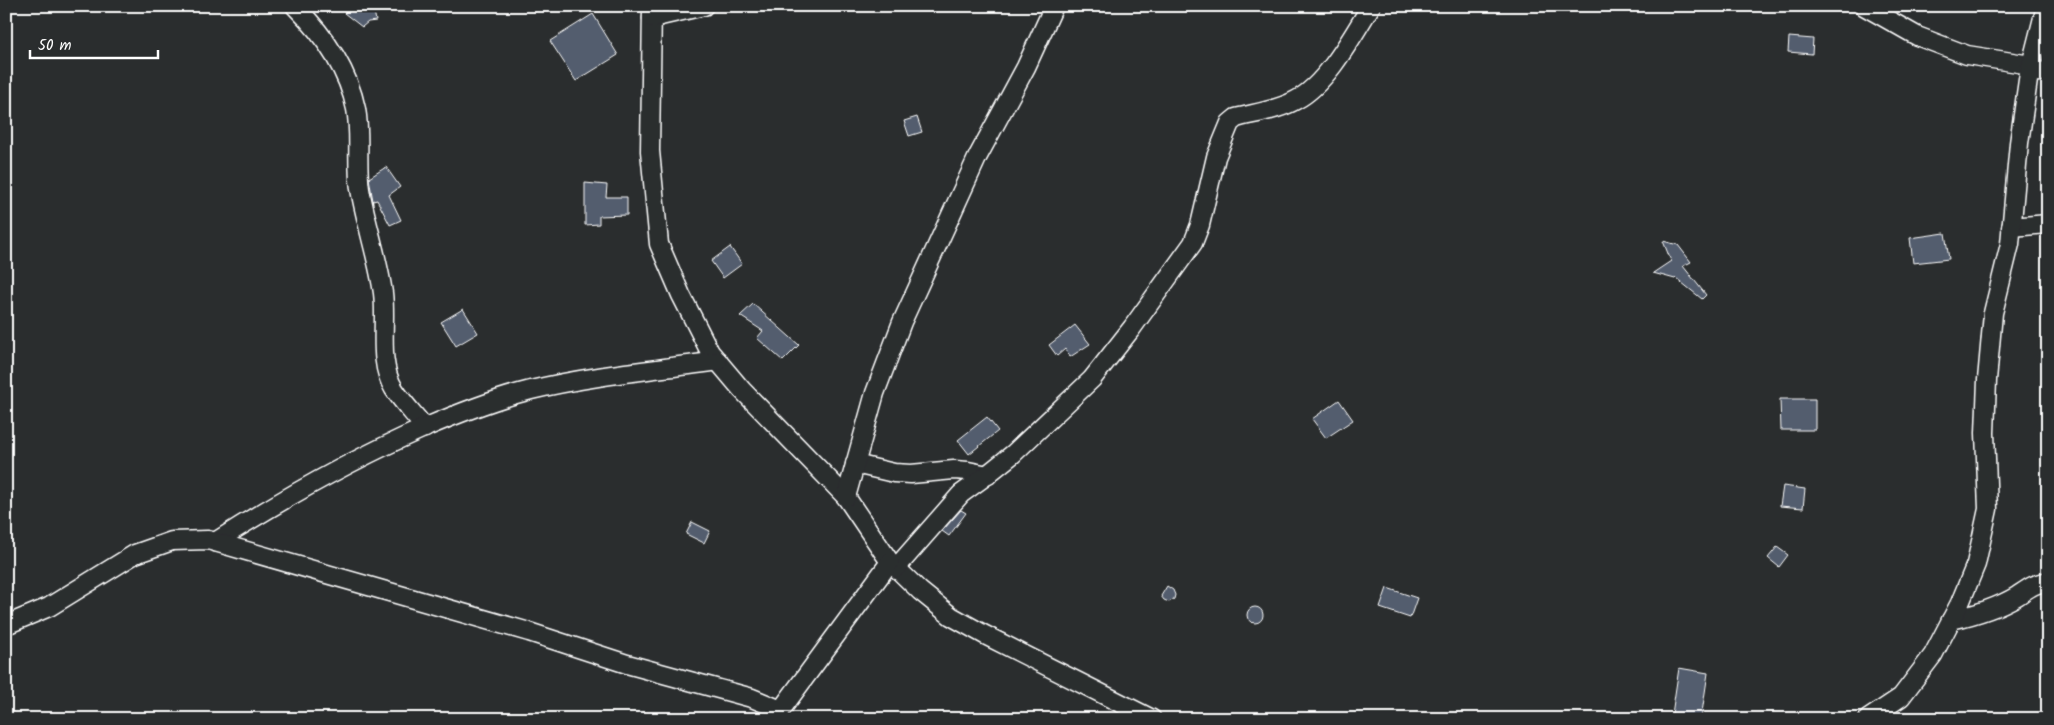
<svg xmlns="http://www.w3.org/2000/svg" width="2054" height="725" viewBox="0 0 2054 725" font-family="Kalam,sans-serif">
  <rect width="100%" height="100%" fill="#2a2d2e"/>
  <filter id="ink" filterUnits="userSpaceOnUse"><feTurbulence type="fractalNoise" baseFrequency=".02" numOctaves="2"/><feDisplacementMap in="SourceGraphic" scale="10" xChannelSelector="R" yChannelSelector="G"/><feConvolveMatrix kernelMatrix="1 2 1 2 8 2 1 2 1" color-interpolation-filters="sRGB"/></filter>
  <g filter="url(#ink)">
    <g fill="#535d6e" stroke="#fff">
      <path d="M355,6H373L376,21L368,22L362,27L344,13Z"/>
      <path d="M593,14L618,55L576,81L550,41Z"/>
      <path d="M1789,37L1813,39L1812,54L1788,52Z"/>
      <path d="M917,117L922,132L909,136L904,121Z"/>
      <path d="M386,167L400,187L389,195L401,220L390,225L377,200L373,201L369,178Z"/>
      <path d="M585,183L607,185L606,197H627V215L599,216V224L585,225Z"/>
      <path d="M1945,233L1949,259L1913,263L1910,238Z"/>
      <path d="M1663,241L1678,245L1691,262L1683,266L1706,295L1702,299L1676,278L1675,279L1653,273L1671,261Z"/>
      <path d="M730,247L742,264L723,278L711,261Z"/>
      <path d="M753,304L799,345L783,361L757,338L763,331L740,316Z"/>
      <path d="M463,309L478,333L456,346L441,322Z"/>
      <path d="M1075,325L1090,344L1070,357L1065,349L1057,356L1049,345Z"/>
      <path d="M1780,399H1815V430H1781Z"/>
      <path d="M1339,400L1353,420L1326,438L1312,419Z"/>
      <path d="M987,417L998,431L969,454L958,440Z"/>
      <path d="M1783,486L1805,489L1803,508L1780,506Z"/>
      <path d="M961,510L966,513L949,536L942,531Z"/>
      <path d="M692,522L710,531L704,543L686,534Z"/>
      <path d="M1777,547L1788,555L1779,567L1768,558Z"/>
      <path d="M1167,586L1173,590L1175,595L1174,599L1169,602L1164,600L1161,596Z"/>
      <path d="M1387,588L1417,598L1410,618L1380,608Z"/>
      <circle cx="1255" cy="615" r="8"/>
      <path d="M1679,668L1708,673L1701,719L1672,714Z"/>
    </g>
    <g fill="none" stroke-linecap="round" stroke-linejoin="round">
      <defs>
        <g id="minor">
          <path d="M295,6C323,34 348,70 356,109C361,135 356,163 360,189C366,224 378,258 383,293C387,324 377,361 394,389C403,403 415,415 425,428"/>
          <path d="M652,6L650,151L659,244L681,295L710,352L742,390L846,497L890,562L920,591L951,616L985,635L1152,719"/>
          <path d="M1864,6L1917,36L1967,55L2031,65"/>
          <path d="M652,18L704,6"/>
          <path d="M2029,73L2048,71"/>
          <path d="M2011,227L2048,224"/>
          <path d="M855,464L894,473L911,474L954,470L968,471L988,475"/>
          <path d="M846,497L875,393L902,322L978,156L1026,67L1054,6"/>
          <path d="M215,542C282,499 351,460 424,428C459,413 494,399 531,390C592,375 655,370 718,361"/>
          <path d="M896,568L961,494L983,478L1013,454L1092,379L1132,328L1193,243L1200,225L1216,157L1230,123L1236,118C1255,113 1279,110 1296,100C1327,84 1353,35 1371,6"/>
          <path d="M1951,620C1974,615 1997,608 2017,596C2029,588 2033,584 2048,581"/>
          <path d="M6,625L49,607L135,554L172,541L208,540L529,632L627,664L752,698L781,710"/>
          <path d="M775,718L890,562"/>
          <path d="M1868,719L1901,697L1933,655L1960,603L1976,564L1988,509L1985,433L1987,380L1993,313L2010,244L2019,143L2029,73L2046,6"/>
        </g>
      </defs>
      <use href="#minor" stroke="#fff" stroke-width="21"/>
      <use href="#minor" stroke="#2a2d2e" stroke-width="18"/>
    </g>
  </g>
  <rect width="2054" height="725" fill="none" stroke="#2a2d2e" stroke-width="25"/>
  <rect x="12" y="12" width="2029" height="700" fill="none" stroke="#fff" stroke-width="2" filter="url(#ink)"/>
  <path d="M30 50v8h128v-8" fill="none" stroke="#ffffff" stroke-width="2.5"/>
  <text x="38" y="50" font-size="15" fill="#ffffff" stroke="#2a2d2e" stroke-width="4" paint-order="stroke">50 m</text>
</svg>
